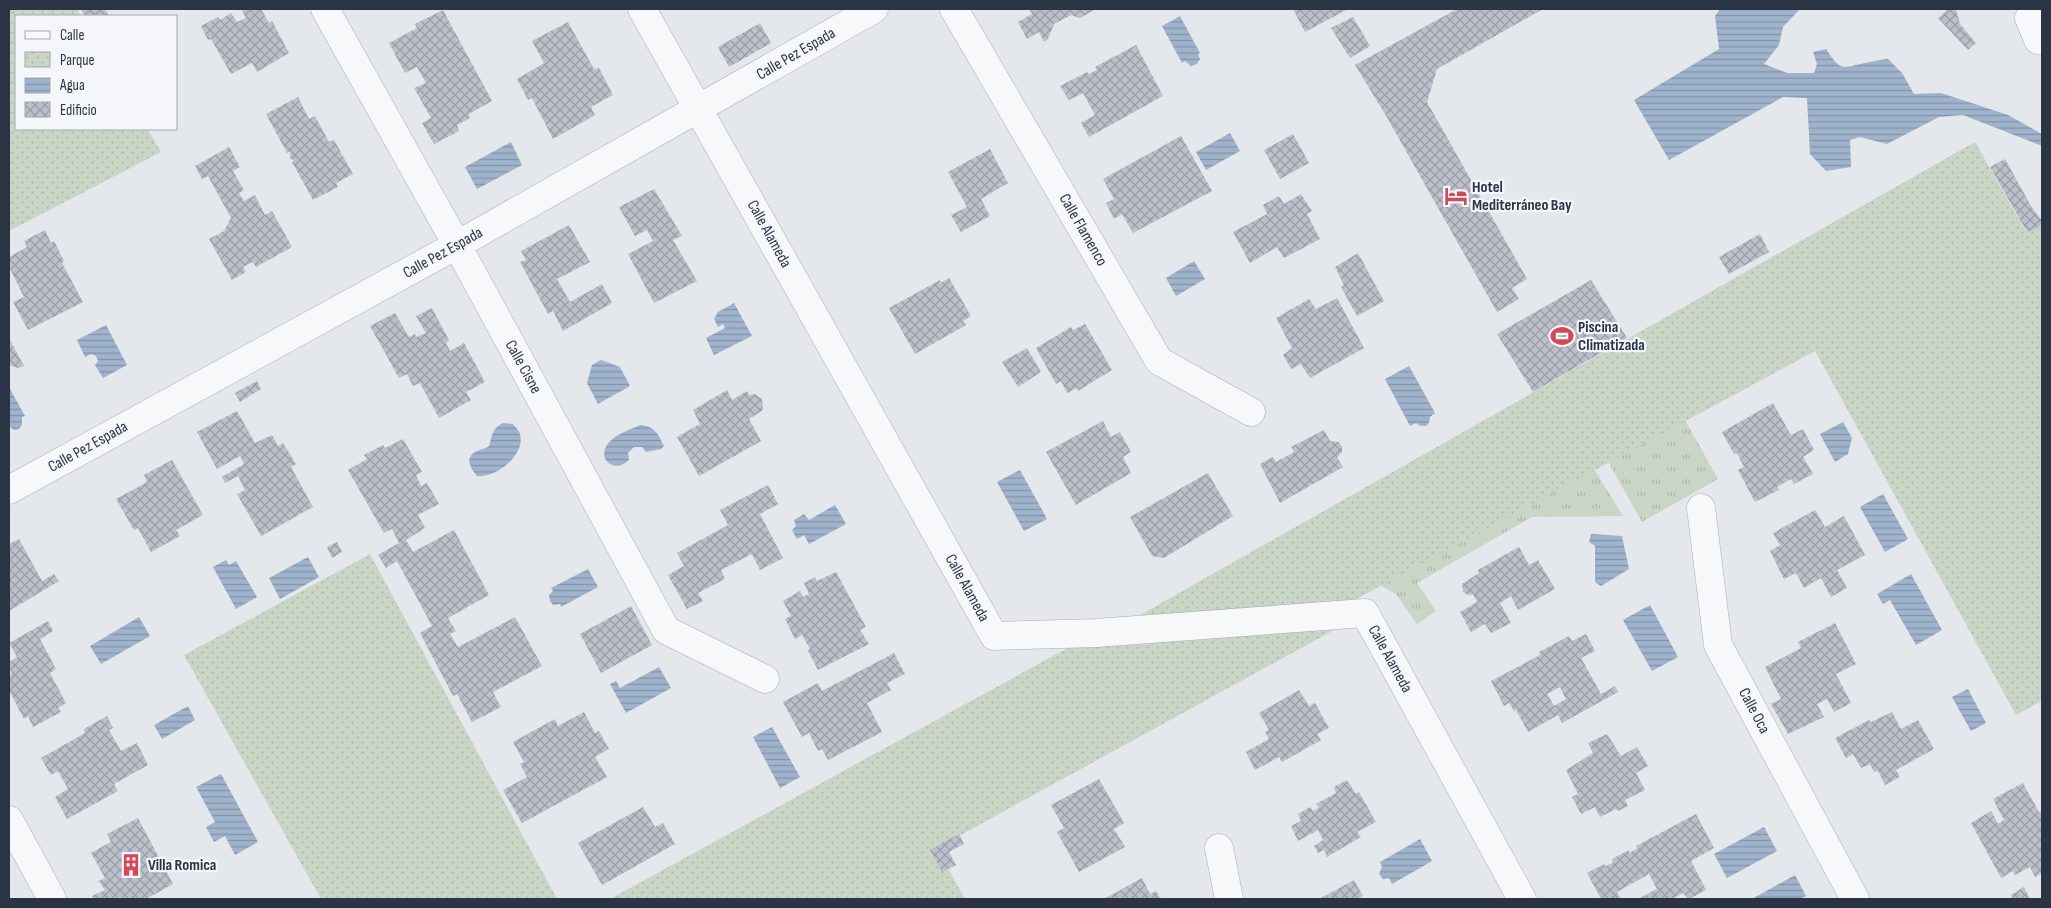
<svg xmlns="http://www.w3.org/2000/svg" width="2051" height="908" viewBox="0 0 2051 908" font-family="'Sofia Sans Condensed',sans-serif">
  <defs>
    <pattern id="grass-tufts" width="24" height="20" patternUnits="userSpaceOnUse" patternTransform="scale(1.25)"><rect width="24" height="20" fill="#c9d6c5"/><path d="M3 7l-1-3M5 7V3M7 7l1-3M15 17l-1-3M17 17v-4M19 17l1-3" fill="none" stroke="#adb8ab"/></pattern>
    <pattern id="park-dots" width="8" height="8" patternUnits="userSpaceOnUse" patternTransform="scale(1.25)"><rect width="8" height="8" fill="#c9d6c5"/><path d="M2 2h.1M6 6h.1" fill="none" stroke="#adb8ab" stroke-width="1.8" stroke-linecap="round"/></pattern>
    <pattern id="water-rules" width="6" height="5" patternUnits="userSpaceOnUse" patternTransform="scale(1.25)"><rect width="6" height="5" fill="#9fb4cc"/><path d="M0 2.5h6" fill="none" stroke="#8293a7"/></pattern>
    <pattern id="building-cross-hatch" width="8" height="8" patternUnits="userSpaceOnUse" patternTransform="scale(1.25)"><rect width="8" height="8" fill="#bbc0ca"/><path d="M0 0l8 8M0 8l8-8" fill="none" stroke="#989da6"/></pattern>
  </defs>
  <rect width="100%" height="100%" fill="#e4e7ec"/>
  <g fill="url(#grass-tufts)">
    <path d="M1818,342L1684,418L1718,479L1642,522L1602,451Z"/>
    <path d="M1589,461L1623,516L1532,517L1417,583L1436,611L1417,624L1396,594L1370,580Z"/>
  </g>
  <g fill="url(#park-dots)">
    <path d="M9,9H77L81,16H16V129H148L161,152L9,231Z"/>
    <path d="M1975,142L2026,232L2042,225V701L2016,715L1815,351L1327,615L1365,613L937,848L965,899H610L1095,633L1112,631Z"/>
    <path d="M370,554L557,899H321L184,655Z"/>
  </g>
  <g fill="url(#water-rules)">
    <path d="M1720,9H1800L1783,27L1779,45L1764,64L1787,73H1814L1817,64L1813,52L1826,49C1841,72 1841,68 1865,63C1872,61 1880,60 1888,59L1902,73L1914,94L1941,93L2008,115L2042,134V146L1963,115L1939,117L1887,144L1860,137L1850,140L1851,167L1826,171L1810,154L1807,98L1783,97L1669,160L1634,100L1719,49L1715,16Z"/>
    <path d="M1180,16L1200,53L1198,54L1200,59L1197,64L1191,66L1185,61L1182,63L1162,26Z"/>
    <path d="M1230,133L1240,151L1206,170L1196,152Z"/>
    <path d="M511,142L522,165L477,189L465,167Z"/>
    <path d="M1194,261L1205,279L1176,296L1166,278Z"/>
    <path d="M734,303L752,336L714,355L706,338L725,328L723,324L718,327L714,319L718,312Z"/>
    <path d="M106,325L127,365L103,378L95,365L98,361L96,356L91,354L85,357L77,340Z"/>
    <path d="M601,360L620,367L630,386L598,404L587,383L592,365Z"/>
    <path d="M1409,366L1435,413L1430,417L1429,423L1426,426H1420L1416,423L1410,426L1385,379Z"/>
    <path d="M9,387L25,416L22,417V425L19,429L14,430L9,426Z"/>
    <path d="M1843,422L1852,438L1848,454L1835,462L1820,434Z"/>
    <path d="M503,423L513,424C515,427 519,430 520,434C526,455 495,479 477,476C470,468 464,457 477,451C482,449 485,449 489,446C492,436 492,428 503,423Z"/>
    <path d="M640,425C655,426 658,434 664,446L661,449L646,452L642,447H634L628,453L629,460C618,472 598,463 606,447C611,436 629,430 640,425Z"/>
    <path d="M1020,470L1047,519L1024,531L997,482Z"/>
    <path d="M1883,494L1908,539L1885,552L1860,507Z"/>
    <path d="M835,505L846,524L809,544L804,535L797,539L792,530L796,526L794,520L804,514L809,520Z"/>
    <path d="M1591,534L1622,536L1629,569L1601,586L1595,582V546L1589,542Z"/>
    <path d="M308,557L319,577L280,599L269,578Z"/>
    <path d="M226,560L229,565L236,561L257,597L236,609L213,567Z"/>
    <path d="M588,569L598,587L561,607L560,604L553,605L550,601L549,595L553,591L551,588Z"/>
    <path d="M1911,574L1942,630L1916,645L1890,600L1883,604L1877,594Z"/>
    <path d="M1650,605L1678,657L1652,671L1623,620Z"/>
    <path d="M139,617L150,636L101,664L90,646Z"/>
    <path d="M659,667L671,688L626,713L610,684L616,681L620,688Z"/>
    <path d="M1968,689L1986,723L1971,731L1952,697Z"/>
    <path d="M188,706L195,720L162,739L154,725Z"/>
    <path d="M772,727L800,777L780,788L753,737Z"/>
    <path d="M221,774L258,842L235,855L225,836L214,842L206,827L215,822L196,787Z"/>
    <path d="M1764,827L1777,851L1727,878L1714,854Z"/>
    <path d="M1420,839L1432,861L1392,884L1389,878L1383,879L1379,874L1382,867L1380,862Z"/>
    <path d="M1795,875L1806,896L1799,899H1752Z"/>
  </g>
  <g fill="url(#building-cross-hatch)" fill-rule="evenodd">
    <path d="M81,9H105L109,16H85Z"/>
    <path d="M241,9H261L269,23L272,21L289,53L257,72L252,63L231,74L211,39L208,40L201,26L218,17L220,20L231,13L237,22L246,18Z"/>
    <path d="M1029,9H1096L1080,18L1071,15L1054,24L1048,39L1044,42L1039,32L1027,39L1018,22L1032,14Z"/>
    <path d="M1293,9H1348L1305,32Z"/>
    <path d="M1457,9H1543L1437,69L1427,102L1527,279L1512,288L1519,299L1497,312L1385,114L1355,65Z"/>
    <path d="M1944,9H1956L1960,24L1976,43L1968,50L1938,18L1946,11Z"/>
    <path d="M443,10L492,101L469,114L470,118L457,125L459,131L434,144L422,123L431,118L414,88L426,83L417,67L405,73L389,43L417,28L415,24Z"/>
    <path d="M1353,17L1370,46L1350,58L1331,28Z"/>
    <path d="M568,22L594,69L599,68L613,95L591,107L595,115L553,139L532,98L528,100L517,79L544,63L532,41Z"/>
    <path d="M760,23L771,43L729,67L718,47Z"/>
    <path d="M1136,45L1163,96L1089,137L1081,123L1095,115L1083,93L1069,100L1060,86L1087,72L1089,74L1097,70L1095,67Z"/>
    <path d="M298,97L309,119L315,116L329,142L334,140L353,174L336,183L338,187L313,200L292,162L294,161L290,158V151L287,153L266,114Z"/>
    <path d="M1293,134L1309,163L1280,179L1264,150Z"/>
    <path d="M1181,136L1212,191L1133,233L1122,214L1114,219L1106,203L1114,199L1103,179Z"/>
    <path d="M229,147L240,167L233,171L244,190L239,193L244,201L255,195L265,215L272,211L292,247L256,267L253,262L243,267L246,272L232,280L209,239L224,231L231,218L208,176L202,179L195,166Z"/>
    <path d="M990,149L1008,183L981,199L990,216L961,232L951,215L967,207L948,172Z"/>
    <path d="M2005,159L2031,206L2042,221V225L2027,232L1990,167Z"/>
    <path d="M654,189L682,236L673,240L697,281L654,303L628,254L653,241L647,230L635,236L619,207Z"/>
    <path d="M1301,194L1312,211L1307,214L1320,239L1284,258L1277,247L1250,263L1233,232L1267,214L1263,205L1279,196L1284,204Z"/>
    <path d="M569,225L590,262L557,279L570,302L602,284L612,303L563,331L553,311L548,314L520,262L526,260L521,251Z"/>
    <path d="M45,230L51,243L54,241L64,261L62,263L83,302L28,330L13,302L24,297L9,267V257L27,247L24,241Z"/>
    <path d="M1760,234L1769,252L1729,274L1719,257Z"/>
    <path d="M1358,253L1384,301L1357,316L1341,287L1344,285L1335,267Z"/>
    <path d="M949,278L971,316L963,321L966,325L915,354L889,308L940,280L941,283Z"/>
    <path d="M1591,280L1627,338L1533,392L1497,334Z"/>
    <path d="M1337,298L1364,348L1310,378L1301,364L1291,369L1283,355L1292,348L1276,318L1309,299L1316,309Z"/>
    <path d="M432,308L449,340L446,343L450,351L464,343L485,382L466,392L471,400L439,418L420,383L413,386L407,374L399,378L370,326L395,313L409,337L415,334L416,337L426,333L416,316Z"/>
    <path d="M1085,324L1112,370L1078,391L1077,388L1067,393L1061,381L1056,384L1036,348L1071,327L1073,330Z"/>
    <path d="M10,340L24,366L18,368L9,365Z"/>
    <path d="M1027,348L1041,372L1018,387L1002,362Z"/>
    <path d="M257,381L261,389L240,402L235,393Z"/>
    <path d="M727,390L732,400L747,391L749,395L755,394L762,399L763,410L749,419L761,441L699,476L677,437L700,424L693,410Z"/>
    <path d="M1773,403L1791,435L1803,429L1814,450L1803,457L1813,474L1794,484L1791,479L1777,487L1779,490L1755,502L1738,470L1744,467L1737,453L1734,454L1722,432Z"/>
    <path d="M237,411L255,443L272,435L278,446L283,443L296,464L291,467L313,507L261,536L237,494L245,490L238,476L225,483L222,477L244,464L240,456L217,469L197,432Z"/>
    <path d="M1103,421L1111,437L1120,432L1131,452L1123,457L1131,473L1076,505L1046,452Z"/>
    <path d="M1324,430L1330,441L1339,442L1342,447V452L1337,457L1343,467L1280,503L1260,464L1273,457L1276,462L1294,452L1291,447Z"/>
    <path d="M403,439L422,472L416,475L421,486L427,483L439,504L418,515L425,528L406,540L413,552L454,530L489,595L448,618L456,631L450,634L458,647L515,617L542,666L493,692L501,707L472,722L457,694L453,696L420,633L432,626L397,561L386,568L378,555L399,543L392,529L384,533L348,470L367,459L364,455L383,445L385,448Z"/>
    <path d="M172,460L203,515L176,530L180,536L151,552L138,528L134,530L116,499L147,482L144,475Z"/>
    <path d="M1208,473L1233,516L1164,558L1152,556L1130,517Z"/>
    <path d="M768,485L778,504L760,514L783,558L760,570L752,554L721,570L725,579L698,593L703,601L687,609L668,575L684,566L677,553L728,525L720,510Z"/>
    <path d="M1815,510L1825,527L1844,516L1865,555L1837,570L1847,588L1831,597L1821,578L1804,588L1796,573L1784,579L1770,551L1780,545L1773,533Z"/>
    <path d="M19,539L42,581L54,574L59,581L9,611V544Z"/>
    <path d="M337,542L342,552L332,558L327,547Z"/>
    <path d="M1519,547L1529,565L1538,560L1555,589L1518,610L1511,596L1500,603L1511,623L1491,633L1485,624L1471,632L1460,612L1477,602L1473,594L1468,595L1463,592L1462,584L1479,573L1478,570Z"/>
    <path d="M836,572L866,627L860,630L869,644L818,670L808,651L810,649L802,635L795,639L785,619L791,616L783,601L800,591L803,597L809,594L804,583L815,577L817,581Z"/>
    <path d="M631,606L652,645L601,673L580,634Z"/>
    <path d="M48,621L53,631L40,639L56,669L50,673L66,703L58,708L61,712L33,727L28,716L24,719L9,690V676L12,674L9,667V662L17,657L9,643Z"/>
    <path d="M1835,623L1856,664L1836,674L1851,703L1834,712L1827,699L1817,704L1824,717L1788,734L1771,704L1781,699L1765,667L1801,648L1798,642Z"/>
    <path d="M1586,634L1595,651L1581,658L1601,694L1615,686L1618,692L1562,723L1558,715L1528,732L1516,710L1514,711L1509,703L1504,706L1491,681L1540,655L1539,652L1569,636L1572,641ZM1560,687L1566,699L1554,706L1547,694Z"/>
    <path d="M894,653L905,674L887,683L891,690L867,703L882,732L828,760L822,749L818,751L809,733L802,737L783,702L818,683L822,691Z"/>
    <path d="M1299,690L1309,706L1315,703L1329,728L1317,734L1321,740L1282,762L1279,757L1255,770L1246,752L1269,739L1265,732L1269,730L1259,713Z"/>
    <path d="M584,712L595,733L599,731L609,749L595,757L607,777L522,823L503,790L527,777L520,764L524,762L513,742L555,719L558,726Z"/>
    <path d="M1892,712L1901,729L1918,720L1934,749L1896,770L1900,777L1885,785L1878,771L1874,772L1870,764L1861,768L1853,754L1846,758L1835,738L1869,720L1871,722Z"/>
    <path d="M107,716L113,728L109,730L121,751L137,743L148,765L114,784L118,791L67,819L55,797L68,789L58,771L51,775L41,758L85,733L84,729Z"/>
    <path d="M1607,734L1621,756L1637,747L1648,766L1636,773L1645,790L1625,800L1628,806L1618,811L1616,809L1600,817L1595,807L1581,814L1572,797L1578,794L1566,770L1593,753L1588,743Z"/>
    <path d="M1099,779L1124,823L1114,829L1125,847L1079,872L1057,832L1064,828L1051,805Z"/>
    <path d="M1347,780L1356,794L1359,792L1376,822L1357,832L1361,837L1327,857L1324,850L1318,853L1314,846L1323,840L1318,830L1298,841L1291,826L1301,821L1298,814L1310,807L1313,811L1319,808L1316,804L1336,793L1334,787Z"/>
    <path d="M2023,783L2039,812L2042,811V873L2035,877L2030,867L2015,875L2013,871L2001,878L1971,823L1991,811L1998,824L2004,820L1993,799Z"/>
    <path d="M643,807L655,827L663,823L675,844L602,885L578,843Z"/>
    <path d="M1696,814L1714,848L1691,861L1706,890L1689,899L1683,893L1672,899H1638L1657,889L1649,874L1617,892L1621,899H1601L1587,873L1604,864L1605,866L1613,863L1612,859L1629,850V853L1638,848L1636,846Z"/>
    <path d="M138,818L173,884L146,899H94L92,896L105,890L99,881L105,878L91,853L111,842L107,834Z"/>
    <path d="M959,834L964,844L949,852L956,865L942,872L930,850Z"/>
    <path d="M1142,878L1150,894L1156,891L1161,899H1104Z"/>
    <path d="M1354,880L1363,896L1358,899H1319Z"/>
    <path d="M2024,887L2030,899H2013L2011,895Z"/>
  </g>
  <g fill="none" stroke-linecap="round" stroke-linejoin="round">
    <defs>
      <g id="street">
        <path d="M325,9L457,245L666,630L765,679"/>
        <path d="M642,9L994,636L1096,633L1365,613L1522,899"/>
        <path d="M954,9L1159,361L1251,412"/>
        <path d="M2034,9L2029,18L2038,40L2042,41"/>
        <path d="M9,490L457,245L874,9"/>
        <path d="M1701,508L1718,645L1855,899"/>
        <path d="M9,820L52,899"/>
        <path d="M1219,848L1229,899"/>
      </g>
    </defs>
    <use href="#street" stroke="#a9aeb7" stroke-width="29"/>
    <use href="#street" stroke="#f7f8fa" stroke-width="28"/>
  </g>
  <defs>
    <symbol id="hotel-bare" viewBox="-9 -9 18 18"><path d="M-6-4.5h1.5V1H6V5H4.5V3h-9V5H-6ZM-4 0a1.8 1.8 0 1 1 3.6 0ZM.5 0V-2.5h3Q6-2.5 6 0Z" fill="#d1495b" stroke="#f4f6f9" stroke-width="2.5" paint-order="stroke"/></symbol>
    <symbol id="stadium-bare" viewBox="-9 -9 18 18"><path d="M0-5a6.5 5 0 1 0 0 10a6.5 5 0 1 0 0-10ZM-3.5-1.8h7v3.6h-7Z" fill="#d1495b" stroke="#f4f6f9" stroke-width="2.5" paint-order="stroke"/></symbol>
    <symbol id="building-bare" viewBox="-9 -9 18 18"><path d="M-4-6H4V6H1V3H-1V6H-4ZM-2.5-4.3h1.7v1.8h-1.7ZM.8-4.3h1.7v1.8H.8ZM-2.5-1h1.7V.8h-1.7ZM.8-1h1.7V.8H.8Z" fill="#d1495b" stroke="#f4f6f9" stroke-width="2.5" paint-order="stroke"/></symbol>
  </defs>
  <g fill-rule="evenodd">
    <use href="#hotel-bare" x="1440" y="180" width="32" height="32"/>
    <use href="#stadium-bare" x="1546" y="320" width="32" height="32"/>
    <use href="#building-bare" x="115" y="849" width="32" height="32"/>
  </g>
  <g text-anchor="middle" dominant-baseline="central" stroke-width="4.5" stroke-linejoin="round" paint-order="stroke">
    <g font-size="16" fill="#2b3445" stroke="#f4f6f9">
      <text transform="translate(796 54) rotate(-30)">Calle Pez Espada</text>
      <text transform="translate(1083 230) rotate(60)">Calle Flamenco</text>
      <text transform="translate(769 234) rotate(61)">Calle Alameda</text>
      <text transform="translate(443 253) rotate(-29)">Calle Pez Espada</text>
      <text transform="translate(523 367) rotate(61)">Calle Cisne</text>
      <text transform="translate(88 447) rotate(-29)">Calle Pez Espada</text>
      <text transform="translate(967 588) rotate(61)">Calle Alameda</text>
      <text transform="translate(1390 659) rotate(61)">Calle Alameda</text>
      <text transform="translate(1754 711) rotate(62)">Calle Oca</text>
    </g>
    <g font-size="16" font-weight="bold" fill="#2b3445" stroke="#f4f6f9" text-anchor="start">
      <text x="1472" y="187">Hotel<tspan x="1472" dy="18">Mediterráneo Bay</tspan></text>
      <text x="1578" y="327">Piscina<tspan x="1578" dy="18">Climatizada</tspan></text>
      <text x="148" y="865">Villa Romica</text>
    </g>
  </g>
  <rect width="2051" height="908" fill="none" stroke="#2b3445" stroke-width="20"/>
  <rect x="15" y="15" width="162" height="115" fill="#f4f6f9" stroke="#a4a8b1"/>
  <rect x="25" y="31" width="25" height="8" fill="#f7f8fa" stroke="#a4a8b1"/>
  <text x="60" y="40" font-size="15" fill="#2b3445">Calle</text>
  <rect x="25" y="52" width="25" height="15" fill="url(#park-dots)" stroke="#a4a8b1"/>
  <text x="60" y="65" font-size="15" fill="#2b3445">Parque</text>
  <rect x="25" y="78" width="25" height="15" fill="url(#water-rules)" stroke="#a4a8b1"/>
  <text x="60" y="90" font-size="15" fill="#2b3445">Agua</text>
  <rect x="25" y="102" width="25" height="15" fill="url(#building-cross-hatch)" stroke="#a4a8b1"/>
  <text x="60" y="115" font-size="15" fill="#2b3445">Edificio</text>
</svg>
